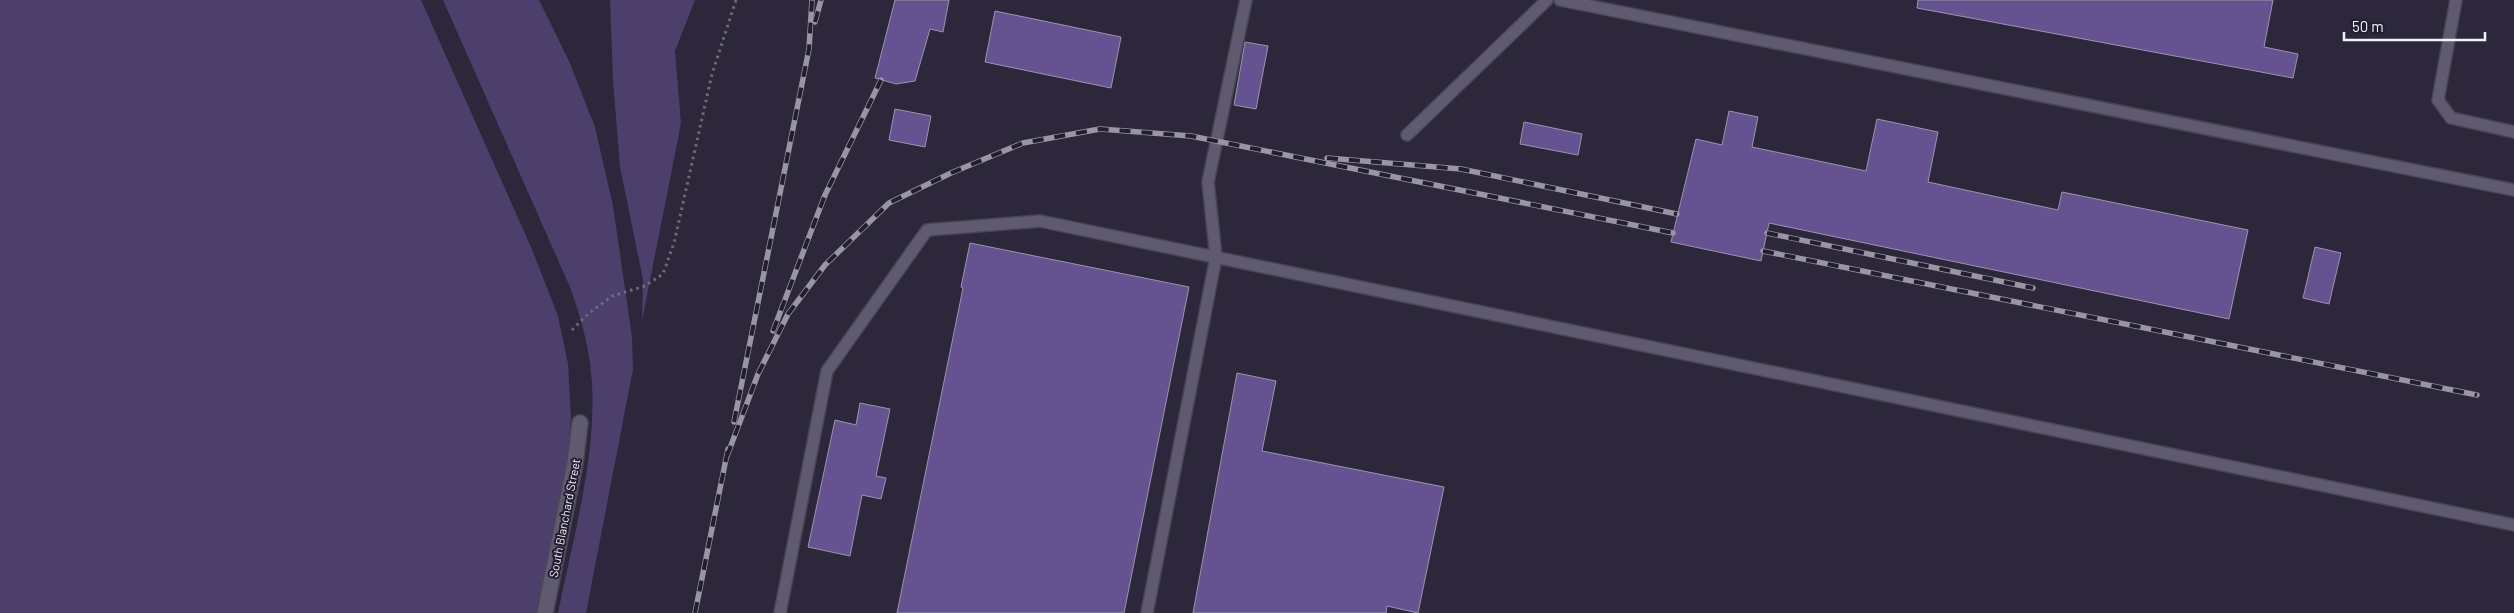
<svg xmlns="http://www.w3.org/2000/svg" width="2514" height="613" viewBox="0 0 2514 613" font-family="Barlow,sans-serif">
  <rect width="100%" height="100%" fill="#2c273a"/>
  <g fill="#4d3f6c">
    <path d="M0,0H421L531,247L558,316L568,364L571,417L568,457L537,613H0Z"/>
    <path d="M443,0H539L569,61L595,127L613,206L632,337L633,369L586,613H558C573,538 596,460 592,383C590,349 581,318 570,287Z"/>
    <path d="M610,0H695L675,51L681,123L642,321L643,279L620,167L613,80Z"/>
  </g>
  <g fill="#655291" stroke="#9b95ac">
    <path d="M895,0H949L943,32L930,29L915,81L896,84L875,78Z"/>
    <path d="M1918,0H2273L2264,47L2298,54L2293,78L1917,8Z"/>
    <path d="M995,11L1121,37L1111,88L985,62Z"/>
    <path d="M1245,42L1268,46L1256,109L1234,105Z"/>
    <path d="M895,109L931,116L925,147L889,140Z"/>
    <path d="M1729,111L1758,117L1752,147L1866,171L1877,119L1938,132L1928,182L2058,210L2062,192L2248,230L2229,319L1769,223L1761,261L1671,242L1696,139L1722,145Z"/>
    <path d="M1524,122L1582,134L1578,155L1520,144Z"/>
    <path d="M970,243L1189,287L1124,613H897L963,288L961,287Z"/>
    <path d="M2315,247L2341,253L2329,304L2303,298Z"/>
    <path d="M1237,373L1276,381L1262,451L1444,487L1418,613L1387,606L1386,613H1193Z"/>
    <path d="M860,403L890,409L876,476L886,478L881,499L862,495L850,556L808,547L835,420L856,425Z"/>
  </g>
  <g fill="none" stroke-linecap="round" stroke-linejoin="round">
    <defs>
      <g id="lane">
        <path d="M1560,0L2514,190"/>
        <path d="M2456,0L2438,100L2451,118L2514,132"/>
        <path d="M1407,135L1547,0"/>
        <path d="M780,613L827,371L927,230L1040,221L2514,525"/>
        <path d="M1147,613L1216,257L1208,182L1246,0"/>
      </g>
      <path id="street" d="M545,613L575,463L580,423"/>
    </defs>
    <use href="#lane" stroke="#4a4656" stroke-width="14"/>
    <use href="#street" stroke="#4a4656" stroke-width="18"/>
    <path stroke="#6f6a7b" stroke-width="3" stroke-dasharray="2.5 4" stroke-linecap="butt" d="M572,330L588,314L612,296L645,286L663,274L674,243L712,74L736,0"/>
    <use href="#lane" stroke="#605a70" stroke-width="11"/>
    <use href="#street" stroke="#605a70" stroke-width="15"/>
    <defs>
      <g id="rail">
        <path d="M815,22L821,0"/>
        <path d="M1327,158L1461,169L1677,214"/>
        <path d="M1767,233L2033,288"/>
        <path d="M1763,251L2477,395"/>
        <path d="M773,331L825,195L881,80"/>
        <path d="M734,422L809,49L812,0"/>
        <path d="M727,456L758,374L788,314L825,265L889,203L951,173L1023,143L1100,129L1191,136L1673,233"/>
        <path d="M695,613L728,449"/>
      </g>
    </defs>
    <use href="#rail" stroke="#9995a5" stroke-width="5.5"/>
    <use href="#rail" stroke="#221d30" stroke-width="4" stroke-dasharray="11" stroke-linecap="butt"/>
  </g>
  <g text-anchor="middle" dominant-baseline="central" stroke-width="4" stroke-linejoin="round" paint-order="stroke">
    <g font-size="12" fill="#f3f0fd" stroke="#221d30">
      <text transform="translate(564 518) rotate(-79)">South Blanchard Street</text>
    </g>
  </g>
  <path d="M2344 32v8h141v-8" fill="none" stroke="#f3f0fd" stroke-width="2.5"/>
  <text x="2352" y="32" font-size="15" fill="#f3f0fd" stroke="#221d30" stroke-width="4" paint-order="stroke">50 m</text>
</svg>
